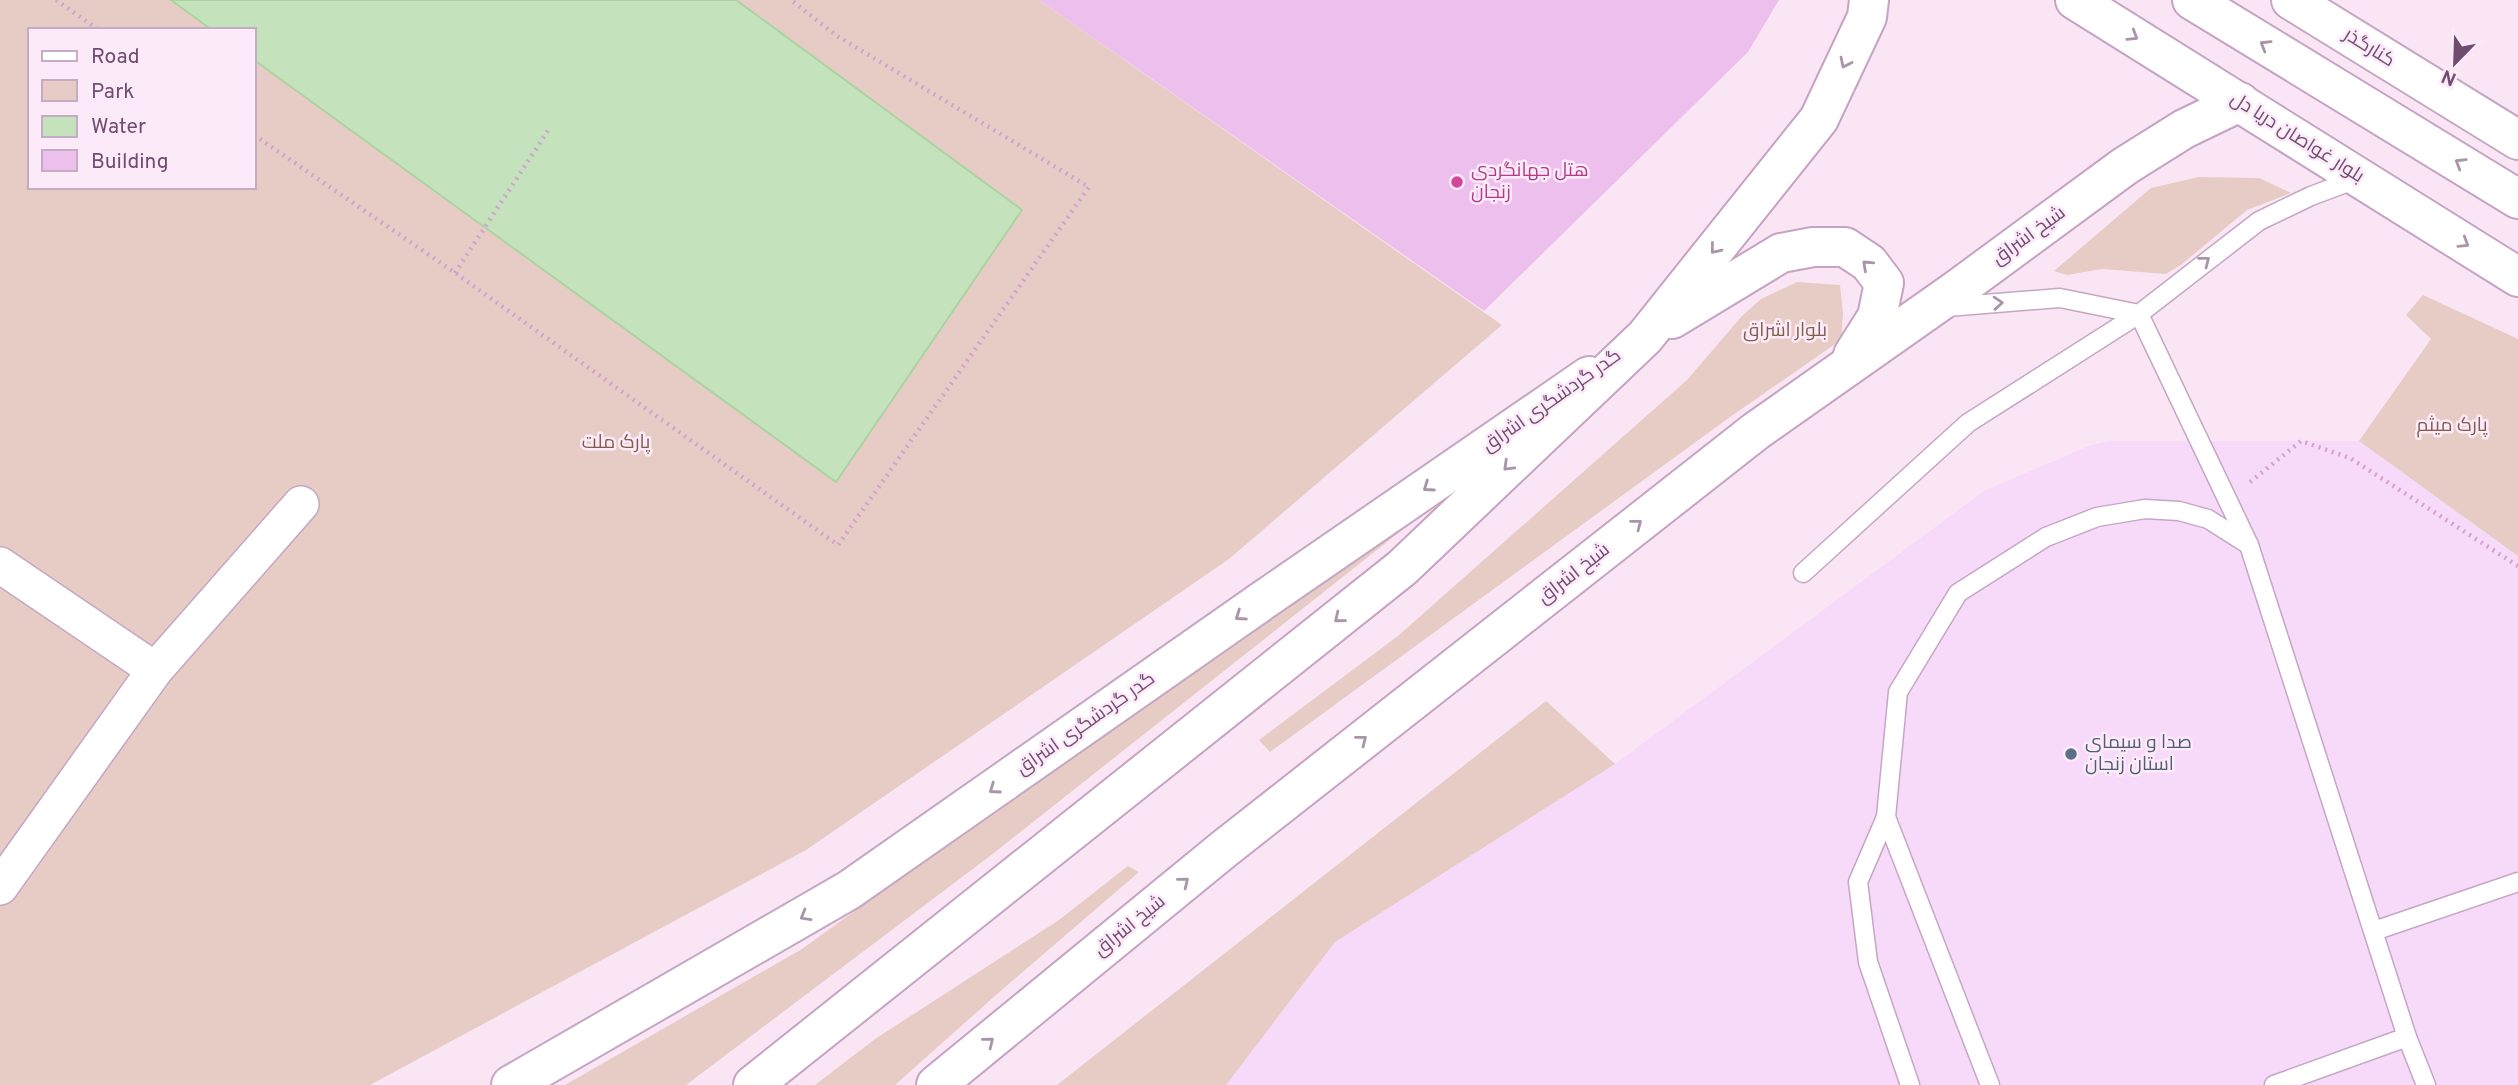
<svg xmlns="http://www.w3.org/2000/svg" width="2518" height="1085" viewBox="0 0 2518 1085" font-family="Overpass,Cairo,sans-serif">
  <rect width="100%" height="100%" fill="#fae5f5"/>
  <path fill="#f7d9fa" d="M2108,441H2359L2518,556V1085H1226L1335,942L1615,764L1984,491L2089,446Z"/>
  <g fill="#e6ccc4" fill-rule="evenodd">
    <path d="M0,0H1039L1502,325L1229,559L806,850L370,1085H0ZM30,30H254V187H30Z"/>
    <path d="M2199,177L2259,178L2291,193L2247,210L2182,264L2166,274L2102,269L2067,275L2054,271L2151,188Z"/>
    <path d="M1797,282L1840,285L1843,313L1841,340L1730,417L1270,752L1259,740L1398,636L1687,380L1742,316L1761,299Z"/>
    <path d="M2423,295L2518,339V556L2359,441L2431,339L2406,315Z"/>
    <path d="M1487,452L1483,466L990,856L686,1085H565L802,949L1004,803L1239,643Z"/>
    <path d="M1546,701L1615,764L1335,942L1226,1085H1057Z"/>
    <path d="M1128,866L1139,872L996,995L895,1085H815L875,1039L1059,920Z"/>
  </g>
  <path fill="#c4e2bb" stroke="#acd3a2" stroke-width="2" d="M171,0H736L1022,210L836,482L254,60V30H212Z"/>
  <path fill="#edbfec" d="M1039,0H1779L1748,52L1484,311Z"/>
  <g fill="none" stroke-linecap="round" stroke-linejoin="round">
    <defs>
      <g id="service">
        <path d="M1947,307L2060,298L2139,314L2259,221L2311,196L2359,178"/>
        <path d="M1803,573L1968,423L2139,314L2249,545L2407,1037L2426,1085"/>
        <path d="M1886,817L1990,1085"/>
        <path d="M2374,931L2518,882"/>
        <path d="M1910,1085L1868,962L1858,882L1886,817L1898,692L1958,593L2046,537L2097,517L2145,509L2179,511L2208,519L2249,545"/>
        <path d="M2274,1085L2407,1037"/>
      </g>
      <g id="minor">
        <path d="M0,565L155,670L0,887"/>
        <path d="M155,670L301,504"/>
      </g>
      <g id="tertiary">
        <path d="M2291,0L2518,140"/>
        <path d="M511,1085L849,890L1262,601L1589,376"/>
      </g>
      <g id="secondary">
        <path d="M2075,0L2518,277"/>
        <path d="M2192,0L2518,199"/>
        <path d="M1672,319L1781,253L1813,247H1845L1869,263L1884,283L1877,317L1853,355"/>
        <path d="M753,1085L1402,568L1645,337L1819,119L1867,17L1869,0"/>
        <path d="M936,1085L1224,849L1756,431L1955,291L2125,166L2184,129L2240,102"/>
      </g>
    </defs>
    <use href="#service" stroke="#c5a7c4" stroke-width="21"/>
    <use href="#minor" stroke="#c5a7c4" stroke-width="38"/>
    <use href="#tertiary" stroke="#c5a7c4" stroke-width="42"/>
    <use href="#secondary" stroke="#c6a3c4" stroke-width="42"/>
    <g stroke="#d2a2d1" stroke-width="4.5" stroke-dasharray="2 5" stroke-linecap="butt">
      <path d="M56,0L99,30"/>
      <path d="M254,135L451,270L838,545L1089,187L837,36L791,0"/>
      <path d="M455,273L549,129"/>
      <path d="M2250,482L2301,441L2350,458L2518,566"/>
    </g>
    <use href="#service" stroke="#fff" stroke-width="18"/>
    <use href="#minor" stroke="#fff" stroke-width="35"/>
    <use href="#tertiary" stroke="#fff" stroke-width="38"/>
    <use href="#secondary" stroke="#fff" stroke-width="38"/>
  </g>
  <defs><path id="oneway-chevron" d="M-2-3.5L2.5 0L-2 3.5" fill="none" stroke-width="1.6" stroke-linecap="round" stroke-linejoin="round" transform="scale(1.75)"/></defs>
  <g stroke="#a994aa">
    <use href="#oneway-chevron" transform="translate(2133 36) rotate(32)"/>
    <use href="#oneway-chevron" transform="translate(2265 45) rotate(-149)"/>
    <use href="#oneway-chevron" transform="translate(1845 63) rotate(116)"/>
    <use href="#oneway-chevron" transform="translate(2460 163) rotate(-149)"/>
    <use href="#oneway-chevron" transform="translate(2464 243) rotate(32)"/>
    <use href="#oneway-chevron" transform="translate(1715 249) rotate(129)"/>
    <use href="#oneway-chevron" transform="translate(2205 261) rotate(-38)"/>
    <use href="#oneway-chevron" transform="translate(1867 265) rotate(-137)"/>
    <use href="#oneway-chevron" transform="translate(1998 303) rotate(-4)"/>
    <use href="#oneway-chevron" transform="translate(1508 466) rotate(136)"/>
    <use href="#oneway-chevron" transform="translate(1428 487) rotate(145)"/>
    <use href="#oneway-chevron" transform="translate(1637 524) rotate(-38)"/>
    <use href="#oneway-chevron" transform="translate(1240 616) rotate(145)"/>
    <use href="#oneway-chevron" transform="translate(1339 618) rotate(141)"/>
    <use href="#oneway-chevron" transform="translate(1362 740) rotate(-38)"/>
    <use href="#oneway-chevron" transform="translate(994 789) rotate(145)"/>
    <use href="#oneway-chevron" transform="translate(1184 882) rotate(-39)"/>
    <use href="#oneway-chevron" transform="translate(805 916) rotate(150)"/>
    <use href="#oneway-chevron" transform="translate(989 1042) rotate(-39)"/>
  </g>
  <circle fill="#d1479c" stroke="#fdeaf9" stroke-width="2.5" cx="1457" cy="182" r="7"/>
  <circle fill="#5c6f8a" stroke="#fdeaf9" stroke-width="2.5" cx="2071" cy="754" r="7"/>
  <g text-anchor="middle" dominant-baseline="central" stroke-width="5" stroke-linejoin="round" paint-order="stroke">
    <g font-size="19" fill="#704c71" stroke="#fdeaf9">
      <text transform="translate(2369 48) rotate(32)">کنارگذر</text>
      <text transform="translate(2297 138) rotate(32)">بلوار غواصان دریا دل</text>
      <text transform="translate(2029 236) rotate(-36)">شیخ اشراق</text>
      <text transform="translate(1552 401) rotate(-35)">گدر گردشگری اشراق</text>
      <text transform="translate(1574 574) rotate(-38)">شیخ اشراق</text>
      <text transform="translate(1086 724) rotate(-35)">گدر گردشگری اشراق</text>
      <text transform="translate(1130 926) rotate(-39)">شیخ اشراق</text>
    </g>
    <g font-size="19" fill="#b23c85" stroke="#fdeaf9" text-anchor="start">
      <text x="1471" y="171">هتل جهانگردی<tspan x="1471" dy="22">زنجان</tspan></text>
    </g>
    <g font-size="19" fill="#815d4b" stroke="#fdeaf9">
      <text x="1785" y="331">بلوار اشراق</text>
      <text x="2452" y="426">پارک میثم</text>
      <text x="616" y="443">پارک ملت</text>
    </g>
    <g font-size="19" fill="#4e5e75" stroke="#fdeaf9" text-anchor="start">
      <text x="2085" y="743">صدا و سیمای<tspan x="2085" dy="22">استان زنجان</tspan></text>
    </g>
  </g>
  <rect x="28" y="28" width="228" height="161" fill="#fdeaf9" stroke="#c5abc3" stroke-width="2"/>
  <rect x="42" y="51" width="35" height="10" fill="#ffffff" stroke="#c5abc3" stroke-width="2"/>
  <text x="91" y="63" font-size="21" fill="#704c71">Road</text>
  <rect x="42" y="80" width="35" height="21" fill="#e6ccc4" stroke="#c5abc3" stroke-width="2"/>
  <text x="91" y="98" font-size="21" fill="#704c71">Park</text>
  <rect x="42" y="116" width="35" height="21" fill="#c4e2bb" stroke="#c5abc3" stroke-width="2"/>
  <text x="91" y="133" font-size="21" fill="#704c71">Water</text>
  <rect x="42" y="150" width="35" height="21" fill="#edbfec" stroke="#c5abc3" stroke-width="2"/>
  <text x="91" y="168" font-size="21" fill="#704c71">Building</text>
  <g transform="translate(2455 63) rotate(203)" stroke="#fdeaf9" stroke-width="5" paint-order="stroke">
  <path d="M0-5L12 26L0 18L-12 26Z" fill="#704c71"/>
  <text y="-10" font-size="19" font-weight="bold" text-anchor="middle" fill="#704c71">N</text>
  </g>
</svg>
